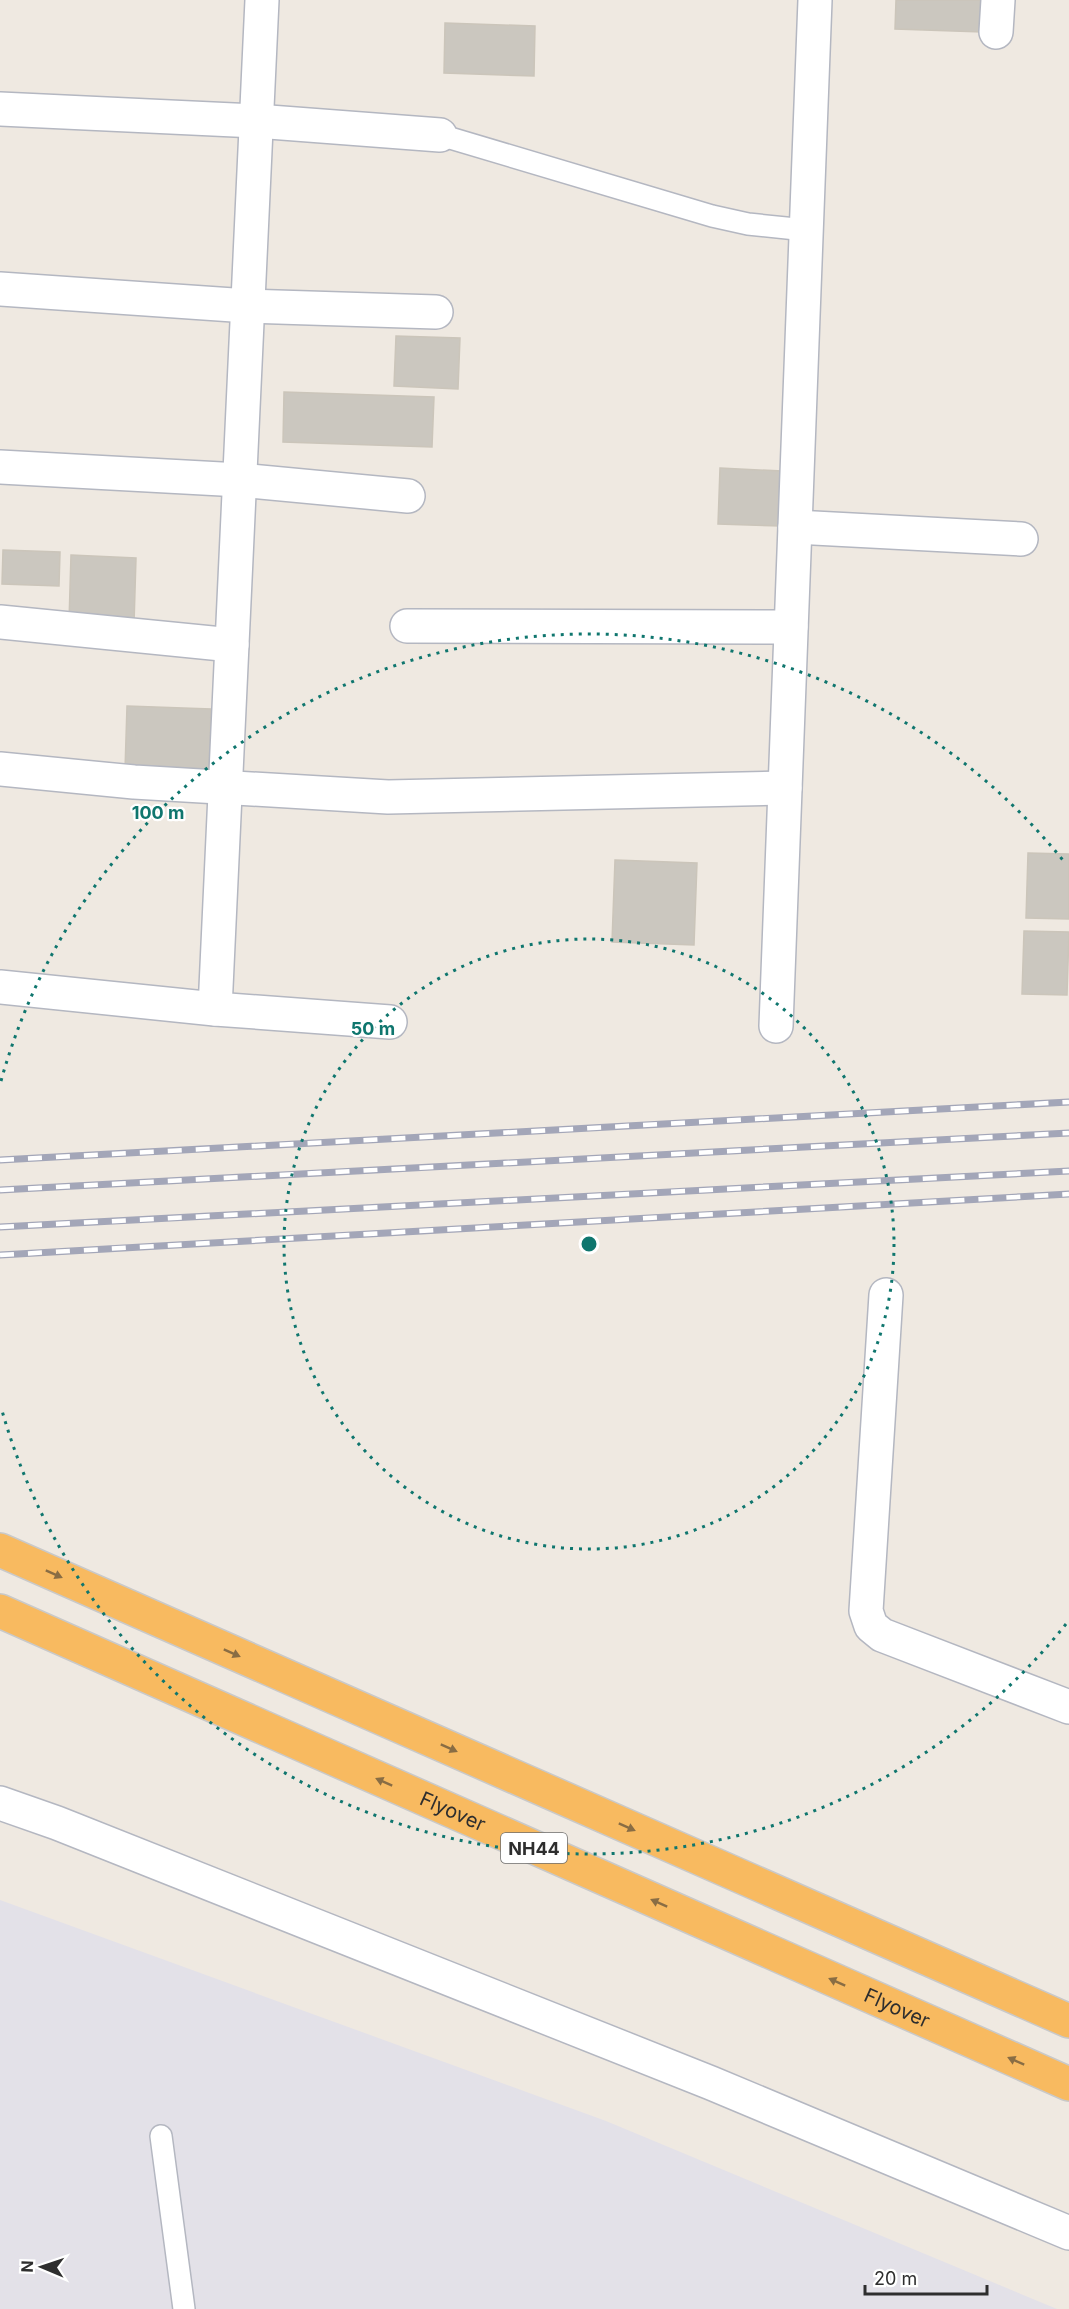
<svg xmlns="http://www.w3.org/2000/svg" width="1069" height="2309" viewBox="0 0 1069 2309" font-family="Inter,sans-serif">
  <rect width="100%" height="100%" fill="#efe9e1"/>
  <path fill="#e3e1e8" d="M0,1900L606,2121L1057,2309H0Z"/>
  <g fill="#cbc7bf" stroke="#cbc5ba" stroke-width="1.5">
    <path d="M896,0H983L982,32L895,29Z"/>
    <path d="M445,23L535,26L534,76L444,73Z"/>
    <path d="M396,336L460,338L458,389L394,386Z"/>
    <path d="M284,392L434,397L432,447L283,442Z"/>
    <path d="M720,468L782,471L780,526L718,524Z"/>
    <path d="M3,550L60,552L59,586L2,584Z"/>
    <path d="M71,555L136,558L134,624L69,622Z"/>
    <path d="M127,706L211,709L209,773L125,770Z"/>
    <path d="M1028,853L1069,854V919L1026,918Z"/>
    <path d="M615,860L697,863L694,945L612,942Z"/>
    <path d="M1024,931L1069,932L1067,995L1022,994Z"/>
  </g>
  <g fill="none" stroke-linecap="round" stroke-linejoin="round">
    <defs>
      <g id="service">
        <path d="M440,135L712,216L748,224L806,230"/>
        <path d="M161,2136L184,2309"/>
      </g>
      <g id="minor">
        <path d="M996,32L998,0"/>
        <path d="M0,109L256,121L440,135"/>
        <path d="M0,289L248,306L436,312"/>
        <path d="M0,467L240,480L408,496"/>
        <path d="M795,527L1021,539"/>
        <path d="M0,622L232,645"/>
        <path d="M407,626L791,627"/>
        <path d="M0,769L134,782L388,797L785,788"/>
        <path d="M0,987L215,1009L390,1022"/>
        <path d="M215,1009L262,0"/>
        <path d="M776,1026L815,0"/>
        <path d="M886,1295L866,1611L871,1626L882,1635L1069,1707"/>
        <path d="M0,1803L57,1823L711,2083L1069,2233"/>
      </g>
      <g id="trunk">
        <path d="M0,1550L1069,2021"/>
        <path id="s1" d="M0,1611L1069,2084"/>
      </g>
    </defs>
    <use href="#service" stroke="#b4b7c1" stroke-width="24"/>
    <use href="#minor" stroke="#b4b7c1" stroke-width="36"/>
    <use href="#trunk" stroke="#c9c9c9" stroke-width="36"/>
    <use href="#service" stroke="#fff" stroke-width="21"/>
    <use href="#minor" stroke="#fff" stroke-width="33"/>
    <use href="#trunk" stroke="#f8ba60" stroke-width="33"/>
    <defs>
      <g id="rail">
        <path d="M0,1160L1069,1102"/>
        <path d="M0,1190L1069,1133"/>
        <path d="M0,1227L1069,1171"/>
        <path d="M0,1255L1069,1194"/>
      </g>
    </defs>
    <use href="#rail" stroke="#a3a6b8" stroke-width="7"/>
    <use href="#rail" stroke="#fff" stroke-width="4.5" stroke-dasharray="14" stroke-linecap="butt"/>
  </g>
  <defs><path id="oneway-solid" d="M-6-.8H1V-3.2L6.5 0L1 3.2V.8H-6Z" transform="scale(1.5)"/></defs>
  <g fill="#896d44">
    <use href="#oneway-solid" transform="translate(54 1574) rotate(24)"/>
    <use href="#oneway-solid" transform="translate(232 1653) rotate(24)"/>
    <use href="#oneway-solid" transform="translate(449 1748) rotate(24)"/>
    <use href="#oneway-solid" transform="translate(384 1782) rotate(-156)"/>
    <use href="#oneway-solid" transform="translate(627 1827) rotate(24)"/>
    <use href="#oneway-solid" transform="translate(659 1903) rotate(-156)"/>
    <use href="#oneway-solid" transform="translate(837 1982) rotate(-156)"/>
    <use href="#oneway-solid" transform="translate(1016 2061) rotate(-156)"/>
  </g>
  <g fill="none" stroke="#0f766e" stroke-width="3" stroke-dasharray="3 6">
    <circle cx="589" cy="1244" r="305"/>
    <path d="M1066 1624A610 610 0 0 1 1 1407M1 1081A610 610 0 0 1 1066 864"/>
  </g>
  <g text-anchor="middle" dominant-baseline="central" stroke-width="4.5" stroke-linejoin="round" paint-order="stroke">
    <rect fill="#fff" stroke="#6d6d6d" stroke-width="1.5" x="501" y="1833" width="66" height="30" rx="4.5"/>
    <g font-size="18" font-weight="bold" fill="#2e2e2e">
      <text x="534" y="1848">NH44</text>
    </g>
    <g font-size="20" fill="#2e2e2e" stroke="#fff">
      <text stroke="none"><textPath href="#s1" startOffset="495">Flyover</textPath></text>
      <text stroke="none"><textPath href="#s1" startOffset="981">Flyover</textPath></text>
    </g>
  </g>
  <circle cx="589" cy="1244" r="9" fill="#0f766e" stroke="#fff" stroke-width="3"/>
  <g font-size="18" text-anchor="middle" font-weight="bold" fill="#0f766e" stroke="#fff" stroke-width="4.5" stroke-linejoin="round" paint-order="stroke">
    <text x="158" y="819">100 m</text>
    <text x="373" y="1035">50 m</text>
  </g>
  <g transform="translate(42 2267) rotate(272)" stroke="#ffffff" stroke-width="4.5" paint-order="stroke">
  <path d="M0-4.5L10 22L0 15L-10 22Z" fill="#2e2e2e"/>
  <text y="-9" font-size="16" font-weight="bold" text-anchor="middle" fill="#2e2e2e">N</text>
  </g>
  <path d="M865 2285v9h122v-9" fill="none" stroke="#2e2e2e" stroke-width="3"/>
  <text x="874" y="2285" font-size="18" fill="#2e2e2e" stroke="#ffffff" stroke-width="4.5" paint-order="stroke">20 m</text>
</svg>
